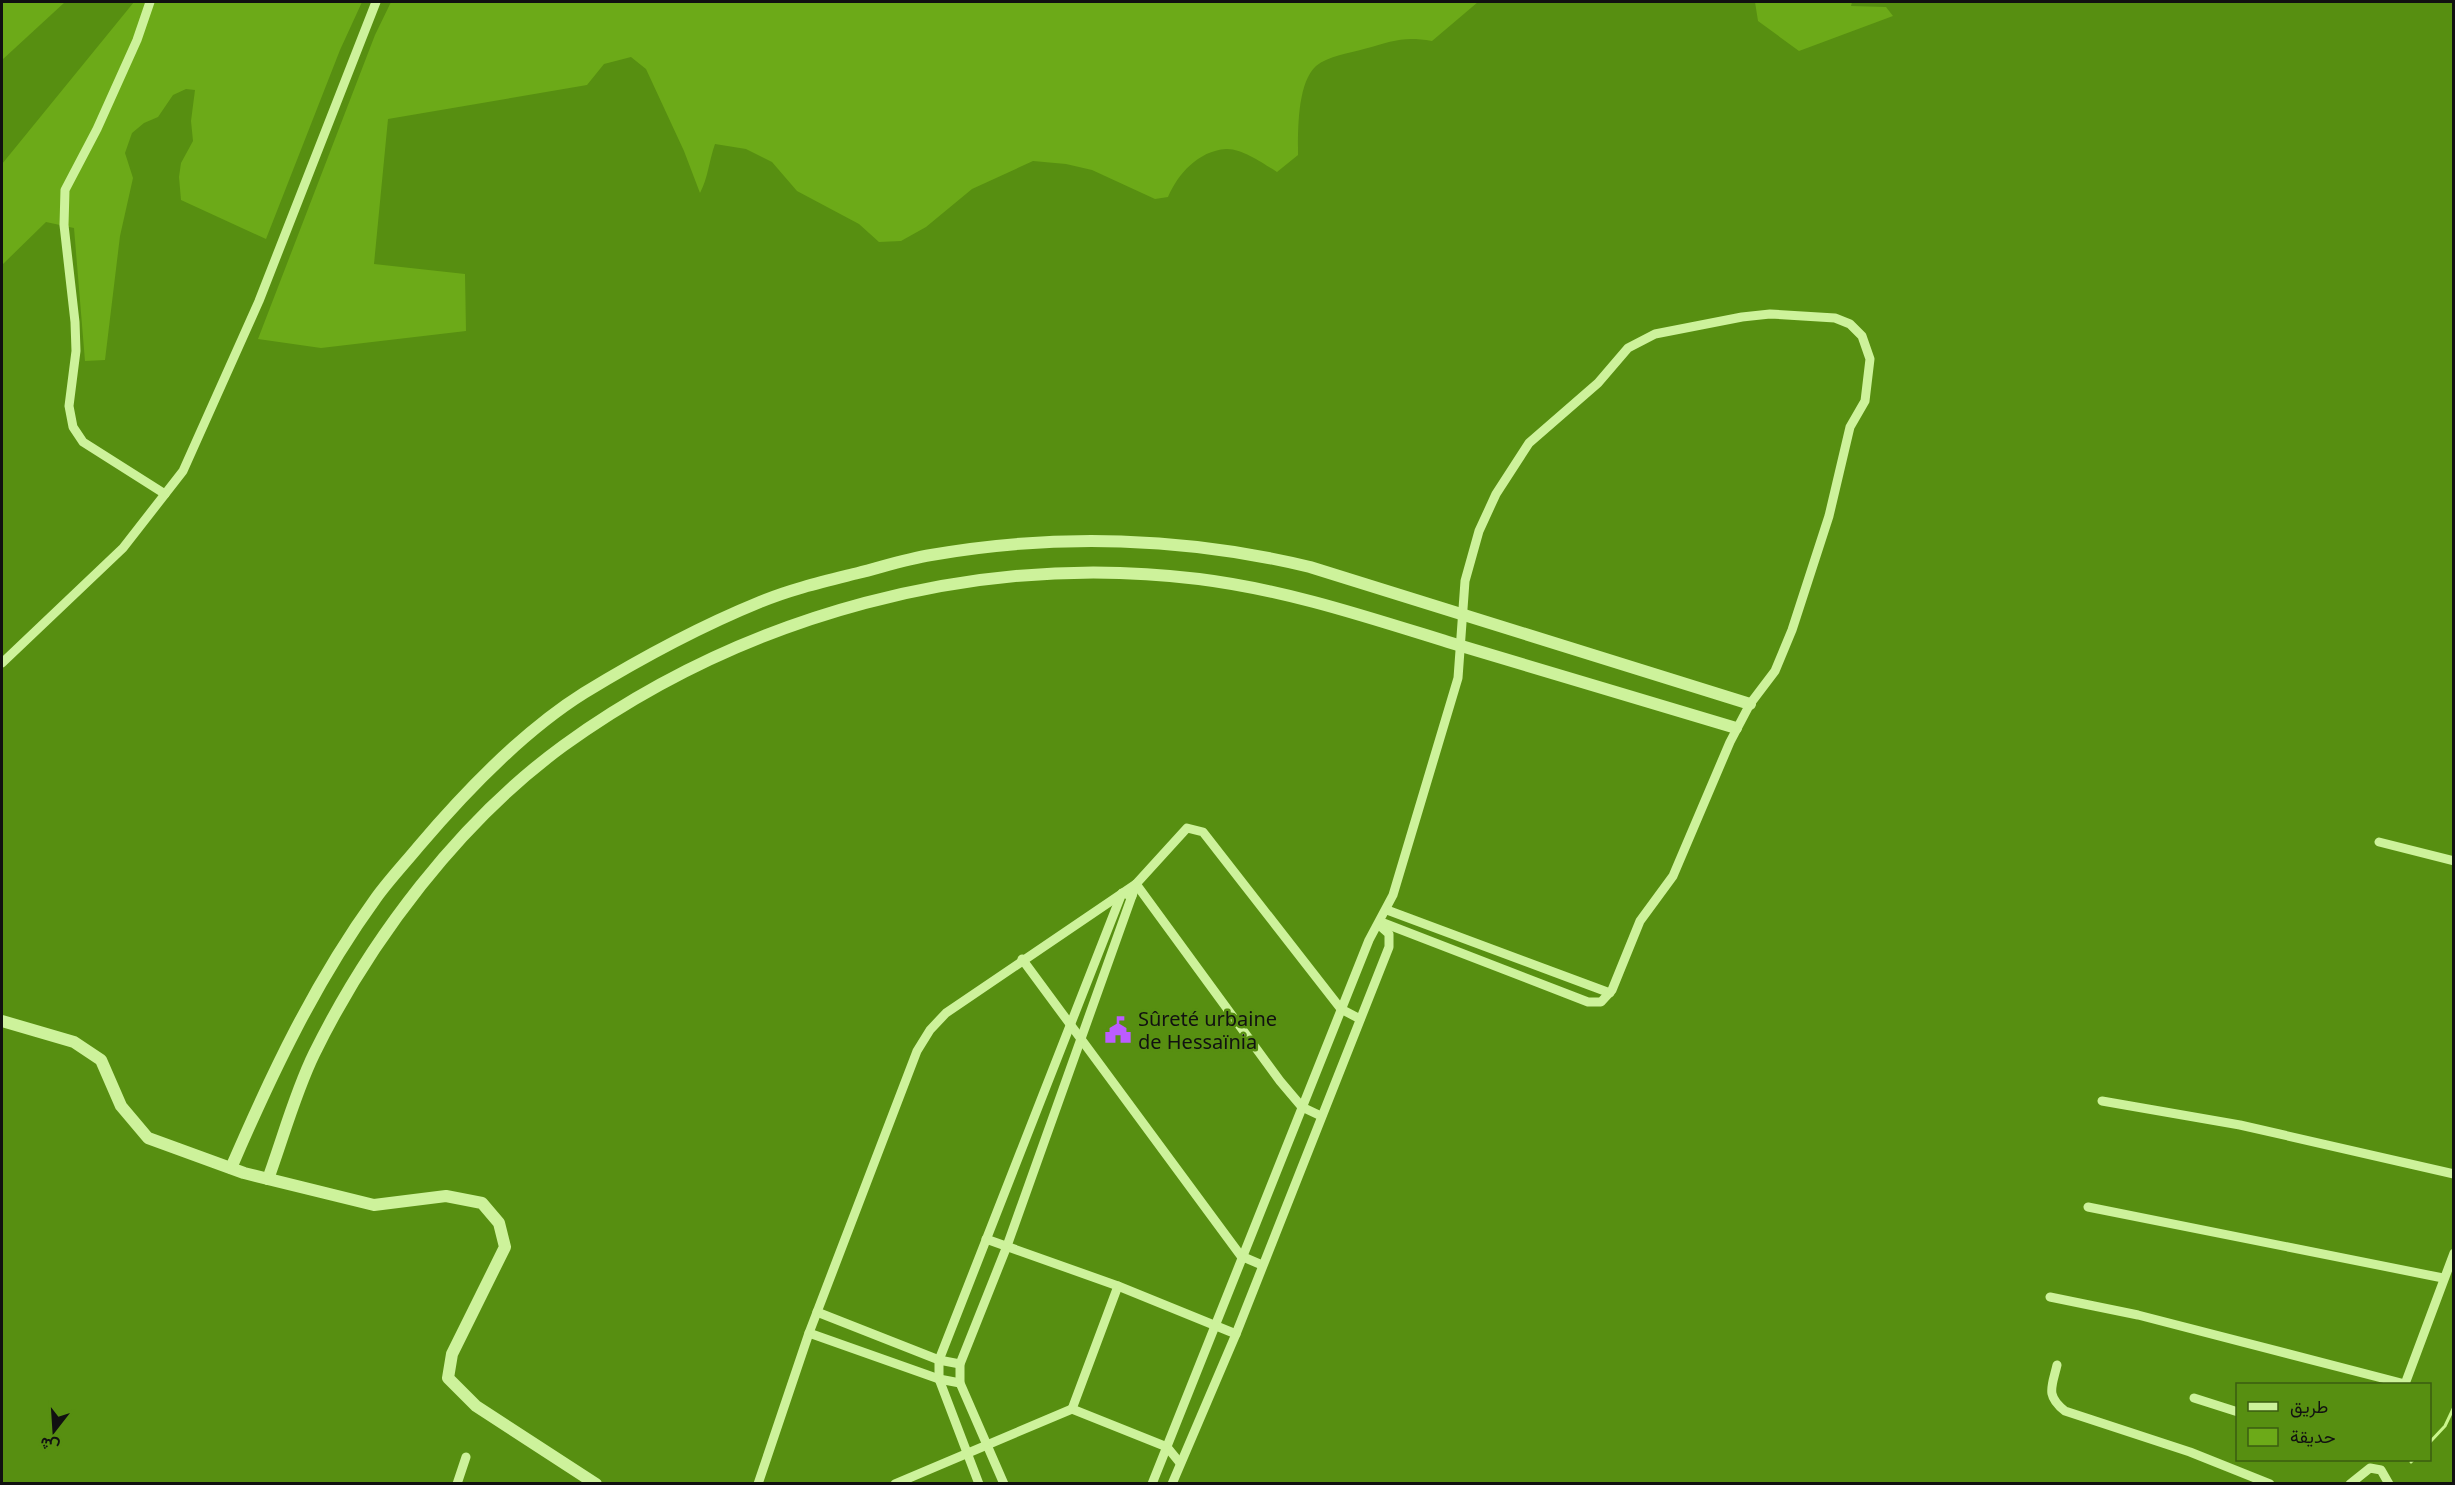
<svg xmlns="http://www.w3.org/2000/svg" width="2455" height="1485" viewBox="0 0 2455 1485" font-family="'Noto Sans',Vazirmatn,sans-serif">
  <rect width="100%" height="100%" fill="#578f11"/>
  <g fill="#6caa18">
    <path d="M2,2H65L2,60Z"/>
    <path d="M134,2H362L340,50L266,239L181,200L179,177L181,163L193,141L191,121L195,90L186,89L173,95L158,117L144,123L132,133L125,153L133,178L120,236L105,360L85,361L74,228L46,222L2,265V164Z"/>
    <path d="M391,2H1478L1432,41C1402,36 1394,41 1364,49C1350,53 1328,56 1316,66C1297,83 1298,132 1298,155L1277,172C1264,164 1242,148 1226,149C1198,151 1178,174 1168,197L1155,199L1092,170L1066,164L1033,161L972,189L926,227L901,241L879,242L859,224L797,191L772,162L746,149L715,144C709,161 708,178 700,193L684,151L646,69L631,57L604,64L587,85L388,119L374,264L465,274L466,331L321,348L258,339L375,35Z"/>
    <path d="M1755,2H1852L1851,6L1886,7L1893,16L1799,51L1758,21Z"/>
  </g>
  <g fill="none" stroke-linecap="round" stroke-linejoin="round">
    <g stroke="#caf68c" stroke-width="3">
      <path d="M2430,1442L2445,1426L2454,1407"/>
      <path d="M2411,1462L2413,1460"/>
    </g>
    <g stroke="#cdf29b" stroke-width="9">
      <path d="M150,2L137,40L97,129L65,190L64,225L75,322L76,351L69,406L73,427L83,442L165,494"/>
      <path d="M2,663L123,548L183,471L259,301L376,2"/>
      <path d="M2379,842L2454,861"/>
      <path d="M1136,884L1280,1081L1302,1107L1321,1116"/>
      <path d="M1387,910L1610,993"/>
      <path d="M1022,959L1241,1256L1262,1265"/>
      <path d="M2102,1101L2240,1125L2454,1174"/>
      <path d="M2088,1207L2443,1278"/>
      <path d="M986,1239L1118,1286L1236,1334"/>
      <path d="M2050,1297L2138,1315L2405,1384"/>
      <path d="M817,1312L939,1360L960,1364"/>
      <path d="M809,1333L939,1379L960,1383"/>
      <path d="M2057,1365C2052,1387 2045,1395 2065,1411L2190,1452L2270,1484"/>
      <path d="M2405,1384L2454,1253"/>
      <path d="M2194,1398L2238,1412"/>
      <path d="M1072,1409L1118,1286"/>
      <path d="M457,1484L466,1457"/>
      <path d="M758,1484L809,1333L917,1051L930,1030L946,1013L1136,884L1187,828L1203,832L1341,1009L1360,1019"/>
      <path d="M895,1484L1072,1409L1167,1447L1180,1463"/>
      <path d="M979,1484L939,1379V1360L1122,893L1132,896"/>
      <path d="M1004,1484L960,1383V1364L1007,1246L1133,893"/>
      <path d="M1152,1484L1369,940L1393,895L1458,678L1465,581L1479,531L1496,494L1529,443L1598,383L1628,348L1655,334L1742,317L1770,314L1835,318L1850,324L1862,336L1870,359L1865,401L1850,427L1829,516L1792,630L1775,671L1750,704L1730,742L1673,876L1640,921L1612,990L1601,1002H1588L1381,922"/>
      <path d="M1172,1484L1236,1334L1389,947V934L1379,925"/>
      <path d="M2350,1484L2370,1468L2381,1470L2389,1484"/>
    </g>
    <g stroke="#cdf29b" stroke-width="12">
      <path d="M2,1021L74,1042L101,1060L121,1106L148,1138L244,1173L374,1205L446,1196L482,1203L499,1223L505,1247L452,1354L448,1378L476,1406L596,1484"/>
      <path d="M231,1168C272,1073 315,982 376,898C389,880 405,863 419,846C464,793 525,730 584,693C638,660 701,626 760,602C791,589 826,581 858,573C882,567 906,559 931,555C1056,533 1186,537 1310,567L1750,704"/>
      <path d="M268,1179C283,1138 295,1093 314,1054C370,940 459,822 563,746C744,615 976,551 1199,579C1286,590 1364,616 1448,642C1544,671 1640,699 1736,728"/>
    </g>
  </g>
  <defs>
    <symbol id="civic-bare" viewBox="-9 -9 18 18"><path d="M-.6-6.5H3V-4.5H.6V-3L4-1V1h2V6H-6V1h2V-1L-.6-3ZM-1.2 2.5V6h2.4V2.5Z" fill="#bc5cff" stroke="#578f11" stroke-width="2.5" paint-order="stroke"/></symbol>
  </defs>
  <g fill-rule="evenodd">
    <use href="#civic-bare" x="1099" y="1011" width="38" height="38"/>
  </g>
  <g text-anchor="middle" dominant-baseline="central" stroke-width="5" stroke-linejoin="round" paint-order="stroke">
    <g font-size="20" fill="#111" stroke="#578f11" text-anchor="start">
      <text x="1138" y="1018">Sûreté urbaine<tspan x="1138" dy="23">de Hessaïnia</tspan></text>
    </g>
  </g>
  <rect width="2455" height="1485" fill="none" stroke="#111111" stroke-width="6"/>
  <rect x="2236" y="1383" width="195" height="78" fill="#578f11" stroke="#3b5d11" stroke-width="1.5"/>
  <rect x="2248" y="1402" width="30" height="9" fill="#cdf29b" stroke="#3b5d11" stroke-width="1.5"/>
  <text x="2290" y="1413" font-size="18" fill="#111111">طريق</text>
  <rect x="2248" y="1428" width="30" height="18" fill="#6caa18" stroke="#3b5d11" stroke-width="1.5"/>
  <text x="2290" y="1443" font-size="18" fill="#111111">حديقة</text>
  <g transform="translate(54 1431) rotate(197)" stroke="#578f11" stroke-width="4.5" paint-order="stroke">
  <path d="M0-4.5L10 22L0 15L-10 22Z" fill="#111111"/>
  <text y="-9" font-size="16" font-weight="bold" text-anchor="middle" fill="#111111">ش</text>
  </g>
</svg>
